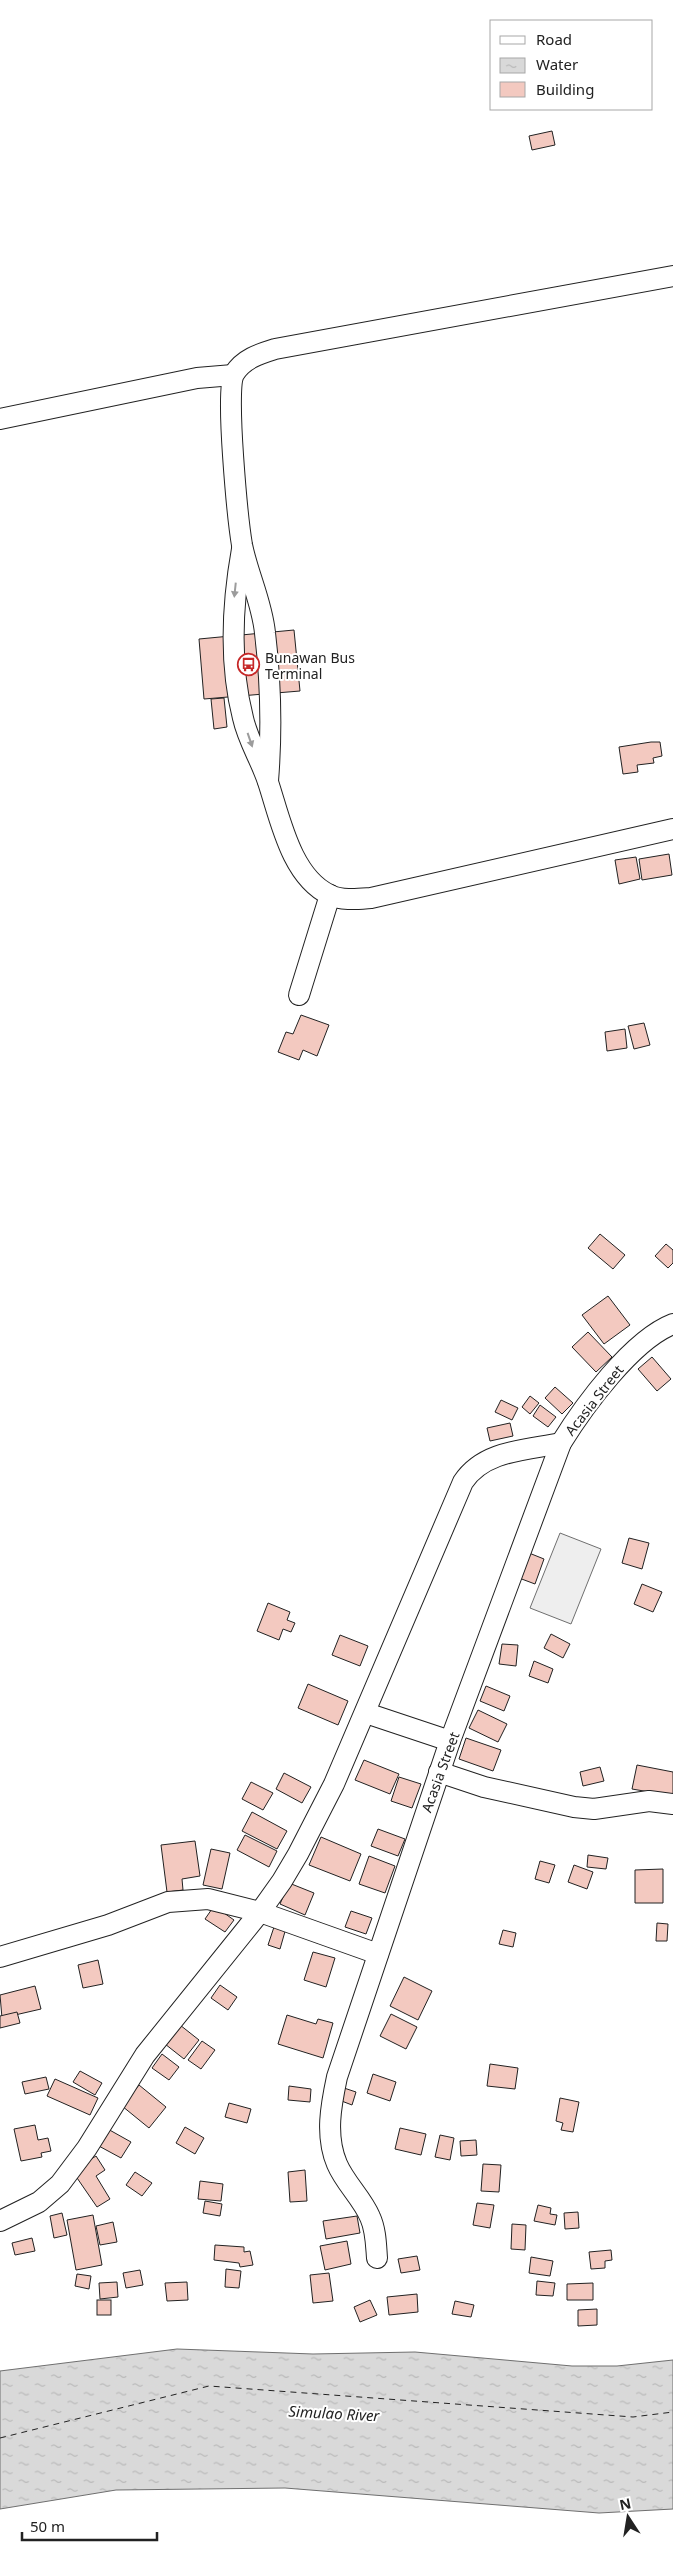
<svg xmlns="http://www.w3.org/2000/svg" width="673" height="2562" viewBox="0 0 673 2562" font-family="'Noto Sans',sans-serif">
  <defs>
    <pattern id="water-ripples" width="26" height="14" patternUnits="userSpaceOnUse" patternTransform="scale(1.25)"><rect width="26" height="14" fill="#d9d9d9"/><path d="M2 4q2-2 4 0t4 0M15 11q2-2 4 0t4 0" fill="none" stroke="#bababa"/></pattern>
  </defs>
  <rect width="100%" height="100%" fill="#fff"/>
  <path fill="#eee" stroke="#6f6f6f" d="M560,1533L601,1549L571,1624L530,1608Z"/>
  <path fill="url(#water-ripples)" stroke="#6f6f6f" d="M177,2349L313,2354L415,2352L572,2366H617L673,2360V2509L599,2513L285,2488L116,2490L0,2509V2371Z"/>
  <g fill="none" stroke-linecap="round" stroke-linejoin="round">
    <path stroke="#222" stroke-width="1" stroke-dasharray="6 5" stroke-linecap="butt" d="M0,2438L209,2386L633,2417L673,2412"/>
  </g>
  <g fill="#f3c9c0" stroke="#222">
    <path d="M552,131L555,145L532,150L529,136Z"/>
    <path d="M294,630L300,691L204,699L199,639Z"/>
    <path d="M224,698L227,727L214,729L211,699Z"/>
    <path d="M651,742H660L662,756L653,758L654,763L637,765L638,772L623,774L619,747Z"/>
    <path d="M669,854L672,875L642,880L639,859Z"/>
    <path d="M636,857L640,879L619,884L615,860Z"/>
    <path d="M301,1015L329,1025L317,1056L303,1050L299,1060L278,1052L286,1032L293,1034Z"/>
    <path d="M644,1023L650,1045L634,1049L628,1026Z"/>
    <path d="M625,1029L627,1048L607,1051L605,1032Z"/>
    <path d="M600,1234L625,1255L613,1269L588,1248Z"/>
    <path d="M666,1244L673,1250V1263L668,1268L655,1256Z"/>
    <path d="M608,1296L630,1325L604,1344L582,1315Z"/>
    <path d="M588,1332L612,1357L596,1372L572,1347Z"/>
    <path d="M652,1357L671,1379L657,1391L638,1369Z"/>
    <path d="M555,1387L573,1403L562,1414L545,1398Z"/>
    <path d="M530,1396L539,1403L530,1414L522,1407Z"/>
    <path d="M501,1400L518,1408L512,1420L495,1412Z"/>
    <path d="M540,1405L556,1417L548,1427L533,1416Z"/>
    <path d="M510,1423L513,1436L490,1441L487,1428Z"/>
    <path d="M629,1538L649,1543L642,1569L622,1563Z"/>
    <path d="M529,1553L544,1559L535,1584L519,1578Z"/>
    <path d="M642,1584L662,1592L653,1612L634,1604Z"/>
    <path d="M268,1603L290,1612L287,1620L295,1623L291,1632L283,1629L279,1640L257,1631Z"/>
    <path d="M551,1634L570,1644L563,1658L544,1648Z"/>
    <path d="M340,1635L368,1646L360,1666L332,1655Z"/>
    <path d="M502,1644L518,1645L516,1666L499,1664Z"/>
    <path d="M534,1661L553,1669L548,1683L529,1676Z"/>
    <path d="M308,1684L348,1701L338,1725L298,1708Z"/>
    <path d="M486,1686L510,1696L504,1711L480,1701Z"/>
    <path d="M478,1710L507,1724L498,1742L469,1728Z"/>
    <path d="M466,1738L501,1750L493,1771L459,1759Z"/>
    <path d="M364,1760L399,1774L390,1794L355,1780Z"/>
    <path d="M637,1765L673,1772V1796L632,1789Z"/>
    <path d="M600,1767L604,1781L583,1786L580,1772Z"/>
    <path d="M284,1773L311,1787L302,1803L276,1789Z"/>
    <path d="M399,1777L421,1784L412,1808L391,1801Z"/>
    <path d="M251,1782L273,1793L263,1810L242,1799Z"/>
    <path d="M252,1812L287,1831L277,1849L242,1831Z"/>
    <path d="M378,1829L405,1839L398,1856L371,1846Z"/>
    <path d="M245,1835L277,1851L269,1867L237,1850Z"/>
    <path d="M321,1837L361,1854L350,1881L309,1865Z"/>
    <path d="M195,1841L200,1876L182,1879L183,1890L167,1892L161,1845Z"/>
    <path d="M211,1849L230,1853L222,1889L203,1885Z"/>
    <path d="M588,1855L608,1858L606,1869L587,1867Z"/>
    <path d="M369,1856L395,1866L385,1893L359,1884Z"/>
    <path d="M540,1861L555,1865L549,1883L535,1879Z"/>
    <path d="M574,1865L593,1872L587,1889L568,1882Z"/>
    <path d="M663,1869V1903H635V1870Z"/>
    <path d="M289,1883L314,1893L305,1915L280,1904Z"/>
    <path d="M214,1906L234,1920L225,1932L205,1919Z"/>
    <path d="M351,1911L372,1918L366,1934L345,1927Z"/>
    <path d="M657,1923L668,1924L667,1941H656Z"/>
    <path d="M275,1924L286,1928L280,1949L268,1945Z"/>
    <path d="M503,1930L516,1933L513,1947L499,1944Z"/>
    <path d="M313,1952L335,1958L326,1987L304,1980Z"/>
    <path d="M98,1960L103,1984L83,1988L78,1965Z"/>
    <path d="M404,1977L432,1991L418,2020L390,2006Z"/>
    <path d="M220,1985L237,1997L228,2010L211,1998Z"/>
    <path d="M35,1986L41,2009L2,2018L0,1995Z"/>
    <path d="M17,2012L20,2023L0,2028V2016Z"/>
    <path d="M391,2014L417,2027L406,2049L380,2036Z"/>
    <path d="M287,2015L316,2024L318,2019L333,2023L323,2058L278,2044Z"/>
    <path d="M180,2025L199,2040L184,2059L165,2044Z"/>
    <path d="M202,2041L215,2050L201,2069L188,2060Z"/>
    <path d="M162,2054L179,2067L169,2080L152,2068Z"/>
    <path d="M490,2064L518,2068L515,2089L487,2086Z"/>
    <path d="M80,2071L102,2083L95,2095L73,2082Z"/>
    <path d="M373,2074L396,2082L390,2101L367,2093Z"/>
    <path d="M46,2077L49,2089L25,2094L22,2082Z"/>
    <path d="M55,2079L98,2098L90,2115L47,2096Z"/>
    <path d="M139,2085L166,2107L149,2128L122,2106Z"/>
    <path d="M289,2086L311,2089L310,2102L288,2100Z"/>
    <path d="M344,2088L356,2092L352,2105L339,2100Z"/>
    <path d="M560,2098L579,2102L573,2132L561,2130L563,2123L556,2121Z"/>
    <path d="M229,2103L251,2109L247,2123L225,2117Z"/>
    <path d="M35,2125L38,2140L48,2138L51,2151L41,2153L42,2157L21,2161L14,2129Z"/>
    <path d="M185,2127L204,2138L195,2154L176,2143Z"/>
    <path d="M106,2128L131,2142L121,2158L97,2145Z"/>
    <path d="M400,2128L426,2134L421,2155L395,2149Z"/>
    <path d="M440,2135L454,2138L450,2160L435,2157Z"/>
    <path d="M476,2140L477,2155L461,2156L460,2141Z"/>
    <path d="M96,2156L105,2170L96,2176L110,2199L97,2207L75,2175L85,2168L83,2164Z"/>
    <path d="M483,2164L501,2165L499,2192L481,2191Z"/>
    <path d="M305,2170L307,2201L290,2202L288,2172Z"/>
    <path d="M135,2172L152,2183L142,2196L126,2185Z"/>
    <path d="M200,2181L223,2184L221,2201L198,2199Z"/>
    <path d="M205,2201L222,2204L220,2216L203,2213Z"/>
    <path d="M477,2203L494,2205L490,2228L473,2225Z"/>
    <path d="M538,2205L551,2208L550,2214L557,2215L555,2225L534,2221Z"/>
    <path d="M578,2212L579,2228L565,2229L564,2213Z"/>
    <path d="M62,2213L67,2235L54,2238L50,2216Z"/>
    <path d="M93,2215L102,2265L76,2270L67,2220Z"/>
    <path d="M357,2216L360,2233L326,2239L323,2221Z"/>
    <path d="M113,2222L117,2242L100,2245L96,2226Z"/>
    <path d="M512,2224L526,2225L525,2250L511,2249Z"/>
    <path d="M32,2238L35,2251L15,2255L12,2243Z"/>
    <path d="M347,2241L351,2264L325,2270L320,2246Z"/>
    <path d="M215,2245L244,2247V2252L250,2251L253,2265L240,2267L239,2263L214,2260Z"/>
    <path d="M611,2250L612,2260L605,2261V2268L591,2269L589,2252Z"/>
    <path d="M417,2256L420,2270L401,2273L398,2259Z"/>
    <path d="M531,2257L553,2261L550,2276L529,2273Z"/>
    <path d="M226,2269L241,2271L239,2288L225,2287Z"/>
    <path d="M140,2270L143,2285L126,2288L123,2273Z"/>
    <path d="M329,2273L333,2301L313,2303L310,2275Z"/>
    <path d="M77,2274L91,2276L89,2289L75,2286Z"/>
    <path d="M537,2281L555,2283L553,2296L536,2295Z"/>
    <path d="M117,2282L118,2297L100,2299L99,2283Z"/>
    <path d="M187,2282L188,2300L167,2301L165,2283Z"/>
    <path d="M593,2283V2300H567V2284Z"/>
    <path d="M417,2294L418,2312L389,2315L387,2297Z"/>
    <rect x="97" y="2300" width="14" height="15"/>
    <path d="M370,2300L377,2315L360,2322L354,2307Z"/>
    <path d="M455,2301L474,2305L471,2317L452,2314Z"/>
    <path d="M597,2309V2325L578,2326V2310Z"/>
  </g>
  <g fill="none" stroke-linecap="round" stroke-linejoin="round">
    <defs>
      <g id="minor">
        <path d="M0,419L197,378L233,375"/>
        <path d="M242,549C232,605 229,663 243,718C248,741 261,760 268,782C280,818 291,877 330,895C342,901 358,899 371,898L673,829"/>
        <path d="M268,781C272,731 271,683 265,633C262,602 248,575 242,545C238,521 225,391 234,374C243,359 259,354 275,349L673,276"/>
        <path d="M299,995L330,895"/>
        <path d="M366,1713L450,1741"/>
        <path d="M439,1772L484,1787L574,1807L594,1809L649,1801L673,1804"/>
        <path d="M0,1957L108,1925L168,1902L208,1899L260,1912L378,1954"/>
        <path d="M0,2221L39,2202L60,2184L87,2148L145,2055L260,1912L282,1881L298,1854L334,1784L463,1482C484,1450 527,1450 561,1443"/>
        <path d="M377,2258C376,2245 376,2230 370,2217C362,2198 345,2183 337,2164C325,2136 331,2105 337,2077L450,1741L561,1443C584,1406 632,1340 673,1324"/>
      </g>
    </defs>
    <use href="#minor" stroke="#222" stroke-width="22"/>
    <use href="#minor" stroke="#fff" stroke-width="20"/>
  </g>
  <defs><path id="oneway-solid" d="M-6-.8H1V-3.2L6.5 0L1 3.2V.8H-6Z" transform="scale(1.25)"/></defs>
  <g fill="#9c9c9c">
    <use href="#oneway-solid" transform="translate(235 590) rotate(96)"/>
    <use href="#oneway-solid" transform="translate(250 740) rotate(71)"/>
  </g>
  <defs>
    <symbol id="bus-ring" viewBox="-11 -11 22 22"><circle r="9.5" fill="#fff" stroke="#c62828" stroke-width="1.5"/><path d="M-5-6H5V4H4V6H2V4H-2V6H-4V4H-5ZM-3.5-4V0h7V-4ZM-3.5 1.2v1.5H-2V1.2ZM2 1.2v1.5H3.5V1.2Z" fill="#c62828"/></symbol>
  </defs>
  <g fill-rule="evenodd">
    <use href="#bus-ring" x="236" y="652" width="25" height="25"/>
  </g>
  <g text-anchor="middle" dominant-baseline="central" stroke-width="4" stroke-linejoin="round" paint-order="stroke">
    <g font-size="14" fill="#222" stroke="#fff" text-anchor="start">
      <text x="265" y="657">Bunawan Bus<tspan x="265" dy="16">Terminal</tspan></text>
    </g>
    <g font-size="14" fill="#222" stroke="#fff">
      <text transform="translate(594 1400) rotate(-52)">Acasia Street</text>
      <text transform="translate(440 1772) rotate(-70)">Acasia Street</text>
    </g>
    <g font-size="15" font-style="italic" fill="#222" stroke="#fff">
      <text transform="translate(334 2413) rotate(3)">Simulao River</text>
    </g>
  </g>
  <rect x="490" y="20" width="162" height="90" fill="#ffffff" stroke="#a7a7a7"/>
  <rect x="500" y="36" width="25" height="8" fill="#ffffff" stroke="#a7a7a7"/>
  <text x="536" y="45" font-size="15" fill="#222222">Road</text>
  <rect x="500" y="58" width="25" height="15" fill="url(#water-ripples)" stroke="#a7a7a7"/>
  <text x="536" y="70" font-size="15" fill="#222222">Water</text>
  <rect x="500" y="82" width="25" height="15" fill="#f3c9c0" stroke="#a7a7a7"/>
  <text x="536" y="95" font-size="15" fill="#222222">Building</text>
  <g transform="translate(628 2517) rotate(348)" stroke="#ffffff" stroke-width="4" paint-order="stroke">
  <path d="M0-4L9 19L0 12L-9 19Z" fill="#222222"/>
  <text y="-8" font-size="14" font-weight="bold" text-anchor="middle" fill="#222222">N</text>
  </g>
  <path d="M22 2532v8h135v-8" fill="none" stroke="#222222" stroke-width="2.5"/>
  <text x="30" y="2532" font-size="15" fill="#222222" stroke="#ffffff" stroke-width="4" paint-order="stroke">50 m</text>
</svg>
